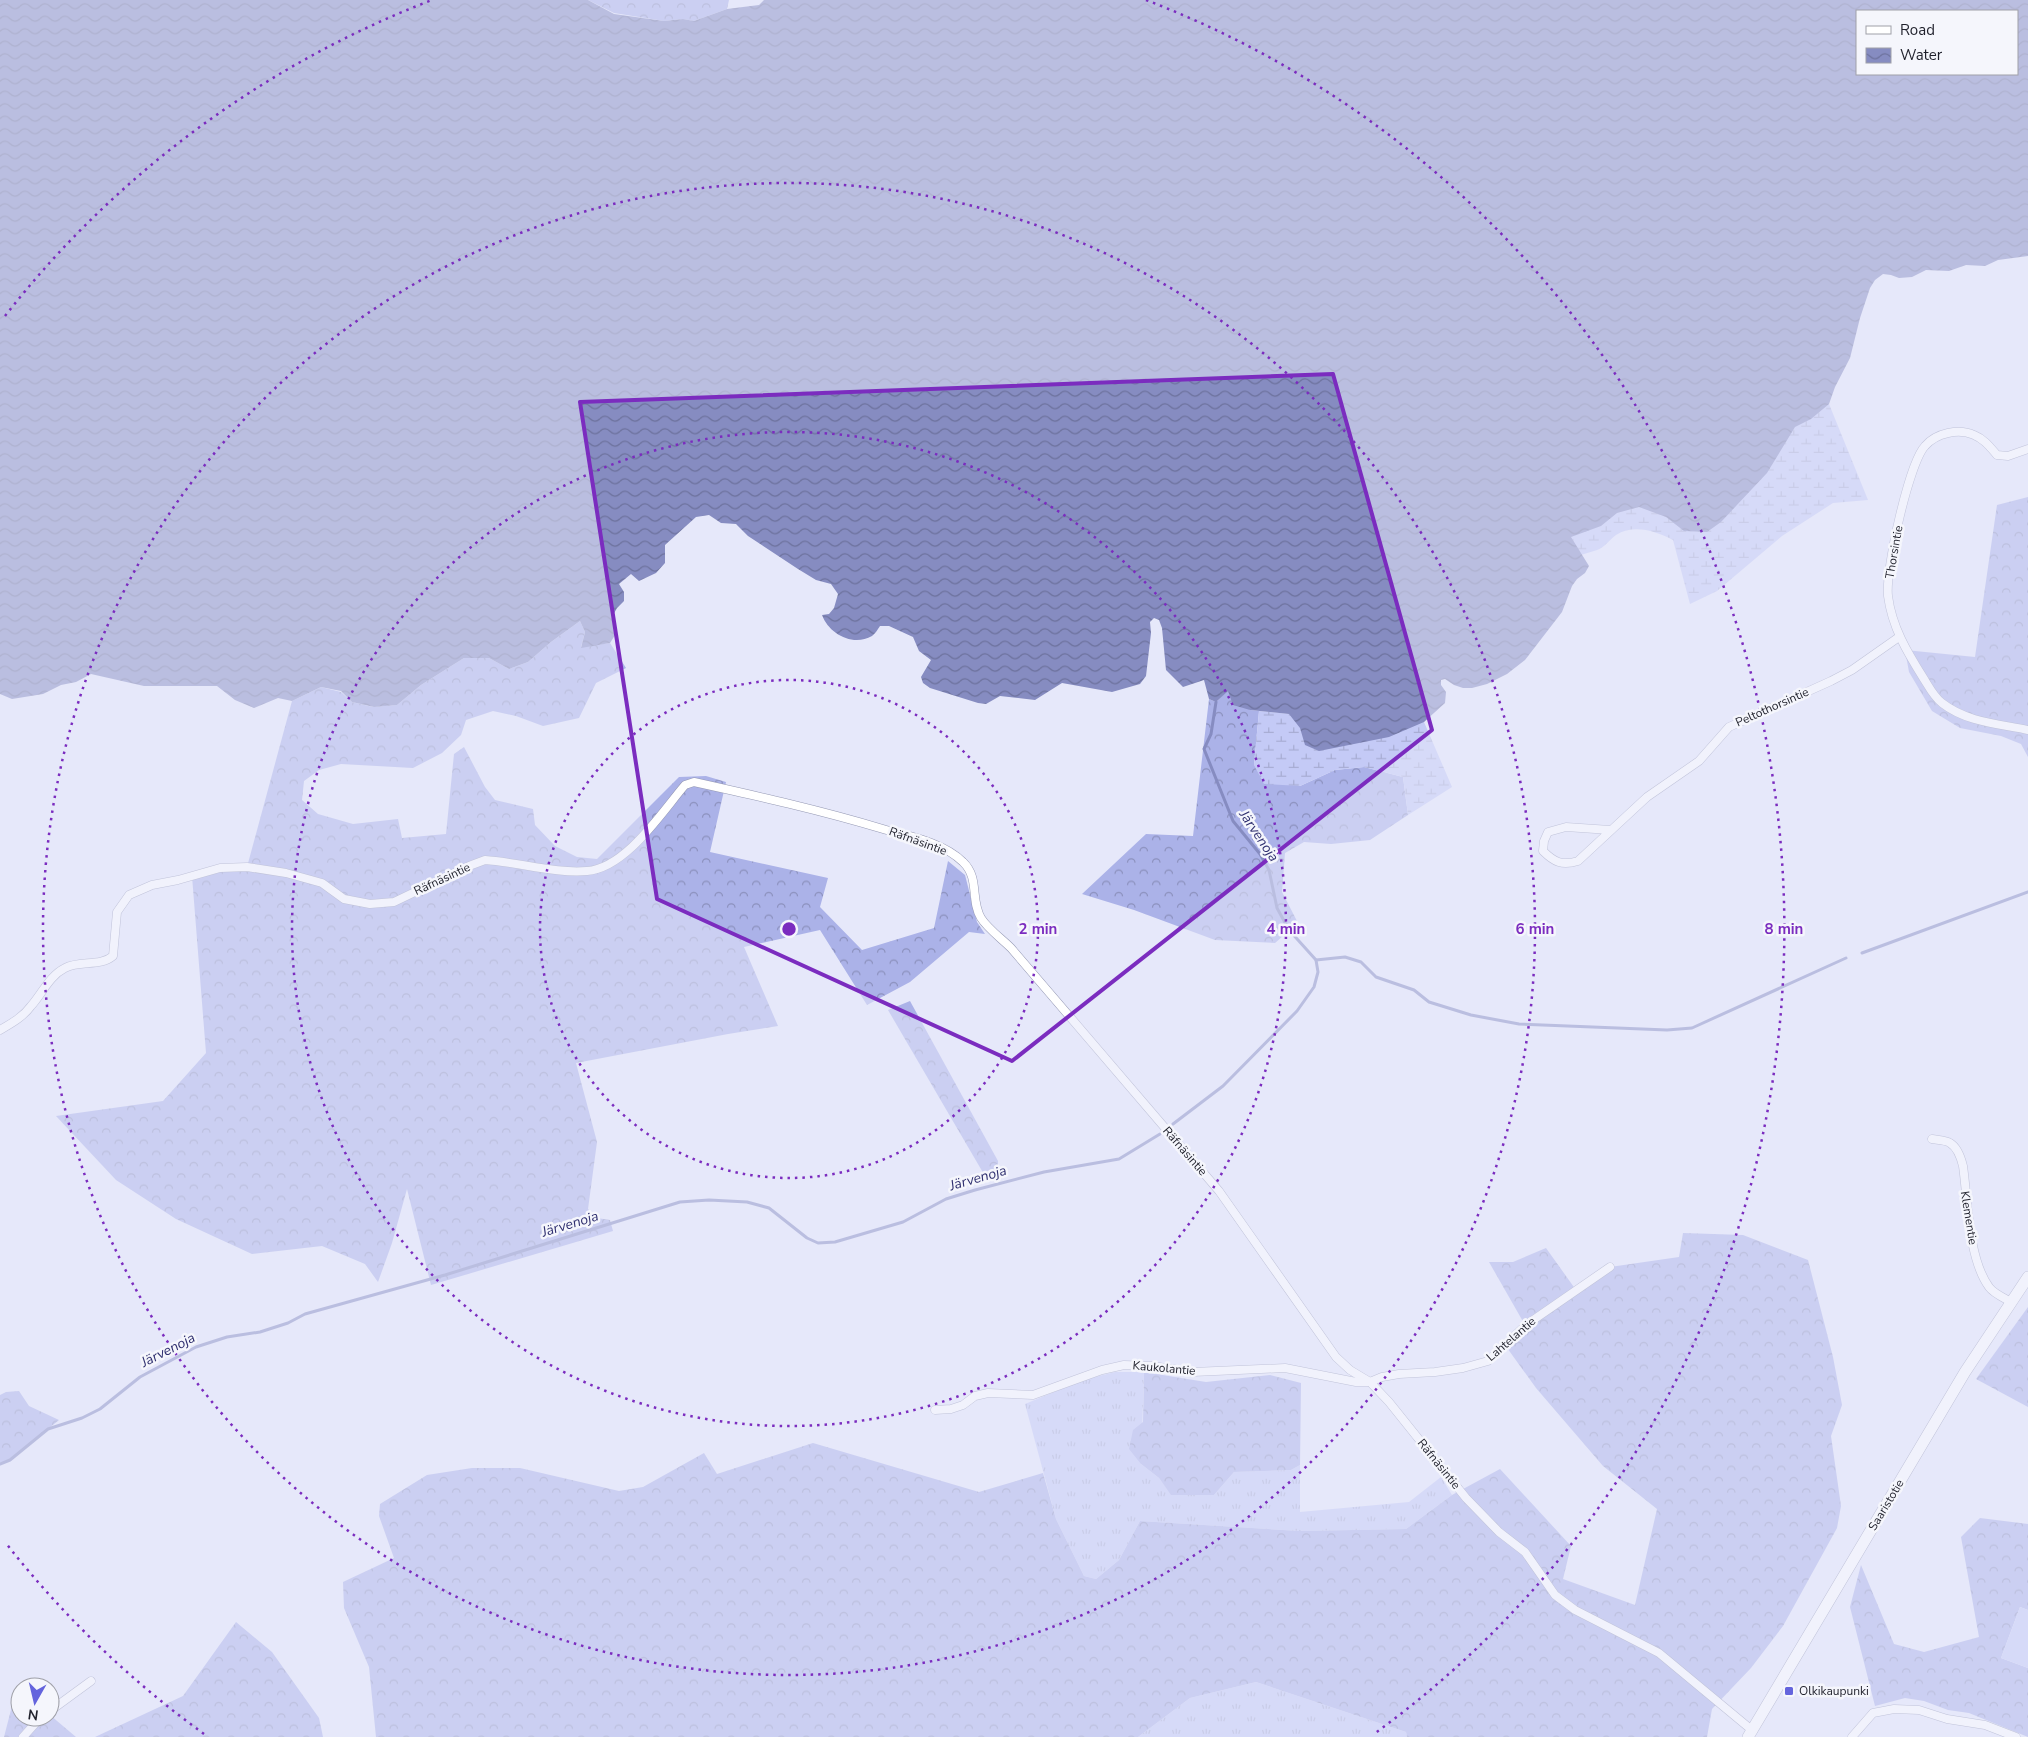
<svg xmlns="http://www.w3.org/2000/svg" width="2028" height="1737" viewBox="0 0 2028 1737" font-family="'Nunito Sans',sans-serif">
  <defs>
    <pattern id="grass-tufts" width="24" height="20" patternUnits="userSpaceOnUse" patternTransform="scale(1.25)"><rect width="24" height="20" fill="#c4caf6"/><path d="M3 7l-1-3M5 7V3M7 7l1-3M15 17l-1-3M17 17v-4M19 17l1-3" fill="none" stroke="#a8add3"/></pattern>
    <pattern id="forest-crowns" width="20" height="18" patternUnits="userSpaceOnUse" patternTransform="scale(1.25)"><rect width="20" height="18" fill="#abb2e8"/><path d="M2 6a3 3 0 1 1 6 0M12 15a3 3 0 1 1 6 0" fill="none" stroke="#8b90bc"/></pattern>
    <pattern id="wetland-marsh" width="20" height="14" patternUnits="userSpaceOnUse" patternTransform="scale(1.25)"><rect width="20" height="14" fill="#c4caf6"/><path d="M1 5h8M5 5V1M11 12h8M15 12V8" fill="none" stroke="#a8add3"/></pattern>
    <pattern id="water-waves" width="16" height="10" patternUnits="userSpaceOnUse" patternTransform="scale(1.25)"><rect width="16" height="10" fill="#868cc1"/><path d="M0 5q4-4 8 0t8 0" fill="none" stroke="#6d729d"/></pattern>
  </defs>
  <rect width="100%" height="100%" fill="#e6e8fa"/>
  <g fill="url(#grass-tufts)">
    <path d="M1115,1372H1144L1141,1464L1159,1478L1171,1494L1214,1495L1234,1472L1291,1470L1300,1465V1512L1409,1502L1441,1477L1452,1495L1406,1529L1300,1531L1140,1521L1119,1560L1096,1579L1084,1576L1056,1519L1025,1404L1083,1380Z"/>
    <path d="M1256,1682L1406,1732L1407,1737H1138L1190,1698Z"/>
  </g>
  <g fill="url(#forest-crowns)">
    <path d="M588,0H729L727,9L694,21L683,19L664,21L614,13Z"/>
    <path d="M2028,497V757L2021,744L2001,736L1960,728L1932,711L1909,672L1905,650L1975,657L1997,505Z"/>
    <path d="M580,621L585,632L581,647L610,643L626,668L596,683L579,718L543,726L516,716L493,711L466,720L461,735L442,753L413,768L341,764L319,770L304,781L302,800L318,814L353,824L398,819L402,838L446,834L454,754L464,747L485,787L495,800L533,809L535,825L555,846L577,857L597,859L679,777L706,776L726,782L710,852L828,878L820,907L862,950L934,928L948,861L965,875L977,922L985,934L969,932L910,982L867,1005L820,930L744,947L778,1026L728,1034L576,1063L597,1142L588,1209L597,1218L610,1220L613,1231L431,1285L407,1189L392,1243L378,1282L365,1264L322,1246L252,1254L176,1219L116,1180L56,1116L163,1101L206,1053L192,876L247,867L292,701L321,687L341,692L352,702L373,707L397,705L421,685L464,658H489L509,669L528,662L551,642Z"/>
    <path d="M1228,690L1250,710L1259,711L1254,765L1300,786L1335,770L1364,767L1403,777L1408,815L1370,840L1331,844L1304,842L1285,853L1282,892L1298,923L1275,943L1215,940L1134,910L1082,894L1146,834L1193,836L1209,699L1216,702Z"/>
    <path d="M910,1001L998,1161V1176L992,1180L985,1176L888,1010Z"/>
    <path d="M1683,1233L1743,1235L1808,1260L1833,1357L1842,1405L1831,1436L1841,1506L1837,1528L1783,1626L1751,1668L1712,1709L1707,1737H1407L1406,1732L1256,1682L1190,1698L1138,1737H376L369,1667L344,1608L343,1582L394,1558L379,1516L380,1504L427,1475L472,1468H520L619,1491L643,1487L704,1453L717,1474L813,1443L979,1492L1043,1473L1056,1519L1084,1576L1096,1579L1119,1560L1140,1521L1300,1531L1406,1529L1452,1495L1500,1469L1571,1546L1563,1579L1635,1605L1657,1509L1603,1466L1536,1388L1505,1345L1525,1325L1489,1262H1513L1546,1248L1576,1290L1610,1267L1679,1257Z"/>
    <path d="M2028,1307V1407L1976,1379Z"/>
    <path d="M1144,1372L1206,1382L1270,1375L1301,1383L1300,1465L1291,1470L1234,1472L1214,1495H1171L1159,1478L1141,1464L1129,1449L1133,1430L1143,1422Z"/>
    <path d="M19,1391L29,1406L59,1420L10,1460L0,1463V1395L6,1392Z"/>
    <path d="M1980,1518L2028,1524V1610L2020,1607L2001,1658L2028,1668V1737L1969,1713L1948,1710L1924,1701L1905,1698L1875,1706L1850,1607L1861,1565L1894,1644L1924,1652L1979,1637L1961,1537Z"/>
    <path d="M236,1622L272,1652L319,1718L323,1737H95L183,1696Z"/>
    <path d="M12,1706H20V1717H50V1715L76,1737H4Z"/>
  </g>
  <g fill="url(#wetland-marsh)">
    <path d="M1807,368L1829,404L1868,500L1833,503L1782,536L1717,591L1690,604L1673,540C1655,531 1634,524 1616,535C1609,540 1604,548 1597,550C1592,552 1586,553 1581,555L1550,520Z"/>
    <path d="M1259,711L1289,714L1403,712L1424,722L1452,787L1408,815L1403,777L1364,767L1335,770L1300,786L1264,784L1254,765Z"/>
  </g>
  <path fill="#c4caf6" d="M2020,1607L2028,1610V1668L2001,1658Z"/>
  <path fill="url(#water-waves)" fill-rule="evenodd" d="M0,0H588L614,14L664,21L683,19L694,21L727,9L759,5L764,0H2028V256L1998,260L1985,266L1966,265L1949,271L1926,270L1912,277L1899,278L1891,275L1883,274L1875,280L1870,288L1860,318L1850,358L1835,387L1829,404L1811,419L1795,427L1767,473L1721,522L1707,532L1684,531L1666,517L1639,507L1617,513L1601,526L1571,537L1589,566L1585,573L1577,579L1572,586L1562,612L1525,660L1507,674L1487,684L1472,688H1463L1454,685L1445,679L1441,680V685L1446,692L1445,703L1424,722L1389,737L1319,751L1305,745L1300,728L1289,714L1250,710L1233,705L1228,691L1216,702L1209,699L1204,680L1183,687L1166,670L1162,628L1159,620L1154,618L1150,622L1151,633L1146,676L1140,684L1112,692L1062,683L1035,700L1000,696L986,704L978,703L930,688L923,683L921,677L931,660L919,651L913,637L889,626H880C878,629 875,634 872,636C853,647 829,634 822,615L829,614L834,608L838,594L831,584L816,580L798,569L748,536L736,524L721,523L709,515L696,517L665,545V563L656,573L639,581L631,574L619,584L624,592V601L617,608L612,617L617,632L610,643L581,648L585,632L580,621L551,642L528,662L509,669L489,658H464L421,685L397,705L374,707L352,702L341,691L321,687L292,701L278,698L254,708L235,700L217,686H144L91,674L76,682L61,685L43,694L12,699L0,694ZM1857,11H2017V74H1857Z"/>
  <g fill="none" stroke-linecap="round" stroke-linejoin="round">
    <g stroke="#868cc1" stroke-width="3">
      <path d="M1862,953L2028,892"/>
      <path d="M1316,960L1345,957L1361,962L1376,977L1414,990L1429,1002L1471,1015L1519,1024L1667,1030L1692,1028L1846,958"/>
      <path d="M1173,1124L1223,1086L1297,1011L1314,987L1318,972L1316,960L1289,930L1277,908L1269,870L1260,854L1233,821L1204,749L1211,734L1216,702"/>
      <path d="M0,1464L10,1460L48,1429L82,1418L100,1409L140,1377L196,1347L227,1337L260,1332L288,1323L305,1314L445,1275L680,1202L709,1200L747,1202L769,1208L807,1238L818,1243L835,1242L903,1222L946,1199L975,1190L1044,1172L1119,1159L1160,1134"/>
    </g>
    <defs>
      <g id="minor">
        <path d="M2028,449L2008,456L1997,455C1990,447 1984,439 1974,435C1959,428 1936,433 1925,446C1909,463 1885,571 1888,596C1892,627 1907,652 1924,679C1929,687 1934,697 1942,703C1966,722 1999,724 2028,730"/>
        <path d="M1610,830L1566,827L1548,832L1544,841L1543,851C1554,862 1562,866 1578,861L1647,797L1699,761L1729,727L1831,681L1852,670L1899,637"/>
        <path d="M0,1030C12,1023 23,1017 31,1006C42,994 49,976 65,968C80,960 100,967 113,956L117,912L129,895L152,885L178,880L220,868L247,867L286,873L322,883L344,899L370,904L394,902L469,866L485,860C517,862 557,874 587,871C626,868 661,813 685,785L694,782C757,796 820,810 883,829C908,836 943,842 963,862C980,878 970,900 981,918C988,929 1002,939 1011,948L1219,1191L1336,1357L1350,1370L1370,1382L1389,1402L1466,1498L1499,1532L1525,1552L1555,1595L1575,1610L1659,1653L1753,1731"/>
        <path d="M1932,1139C1937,1140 1946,1140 1950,1143C1957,1147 1961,1158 1963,1166C1968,1201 1968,1258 1989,1287C1993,1293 2004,1298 2011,1302"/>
        <path d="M935,1410L951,1409L963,1405L975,1396L988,1393L1033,1395L1102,1370L1124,1365L1152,1366L1193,1372L1285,1368L1356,1382H1370L1382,1377L1399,1374L1435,1372L1463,1368L1488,1361L1526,1325L1610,1267"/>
        <path d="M50,1711L91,1681"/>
        <path d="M23,1737L41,1717"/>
        <path d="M1852,1737L1873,1713L1894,1709L1919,1710L1947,1719L1985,1725L2016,1737"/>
      </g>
      <path id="secondary" d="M1748,1737L1965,1372L2028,1277"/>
    </defs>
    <use href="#minor" stroke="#9599b4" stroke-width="9"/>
    <use href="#secondary" stroke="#9599b4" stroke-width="12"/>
    <use href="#minor" stroke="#fff" stroke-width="8"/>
    <use href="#secondary" stroke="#fff" stroke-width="11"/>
  </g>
  <path d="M0 0H2028V1737H0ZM1333,374L1432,730L1012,1061L657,899L580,402Z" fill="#e6e8fa" fill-opacity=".55" fill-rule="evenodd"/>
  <path fill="none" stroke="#7b2cbf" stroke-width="4" stroke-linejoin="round" d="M1333,374L1432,730L1012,1061L657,899L580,402Z"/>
  <g fill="none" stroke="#7b2cbf" stroke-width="2.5" stroke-dasharray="2.5 5">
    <circle cx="789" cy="929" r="249"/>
    <circle cx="789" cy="929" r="497"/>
    <circle cx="789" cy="929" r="746"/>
    <path d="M204 1734A995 995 0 0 1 5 1542M5 316A995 995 0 0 1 432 0M1146 0A995 995 0 0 1 1374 1734"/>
  </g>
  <rect fill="#6464dd" stroke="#f5f6fc" stroke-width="2" x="1784" y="1686" width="10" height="10" rx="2.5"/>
  <g text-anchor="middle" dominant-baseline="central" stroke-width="5" stroke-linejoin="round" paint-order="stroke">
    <g font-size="12" fill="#1f202b" stroke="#f5f6fc">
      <text transform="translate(1894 552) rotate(-80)">Thorsintie</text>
      <text transform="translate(1772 707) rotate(-24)">Peltothorsintie</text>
      <text transform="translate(918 841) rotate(20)">Räfnäsintie</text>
      <text transform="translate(442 879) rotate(-25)">Räfnäsintie</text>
      <text transform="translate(1185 1151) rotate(49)">Räfnäsintie</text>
      <text transform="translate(1969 1218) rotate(81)">Klementie</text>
      <text transform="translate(1511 1339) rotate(-41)">Lahtelantie</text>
      <text transform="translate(1164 1368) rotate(5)">Kaukolantie</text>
      <text transform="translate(1439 1464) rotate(51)">Räfnäsintie</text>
      <text transform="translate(1886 1505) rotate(-59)">Saaristotie</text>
    </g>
    <g font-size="12" fill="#1f202b" stroke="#f5f6fc" text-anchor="start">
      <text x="1799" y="1691">Olkikaupunki</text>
    </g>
    <g font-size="14" font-style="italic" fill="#2f2f6f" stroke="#f5f6fc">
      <text transform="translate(1259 836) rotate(56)">Järvenoja</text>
      <text transform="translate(978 1178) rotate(-16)">Järvenoja</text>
      <text transform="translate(570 1224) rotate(-17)">Järvenoja</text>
      <text transform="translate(168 1350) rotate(-27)">Järvenoja</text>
    </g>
  </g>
  <circle cx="789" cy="929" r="8" fill="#7b2cbf" stroke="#f5f6fc" stroke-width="2.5"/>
  <g font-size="15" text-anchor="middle" font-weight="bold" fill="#7b2cbf" stroke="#f5f6fc" stroke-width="5" stroke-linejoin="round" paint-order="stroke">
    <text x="1038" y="934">2 min</text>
    <text x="1286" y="934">4 min</text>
    <text x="1535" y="934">6 min</text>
    <text x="1784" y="934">8 min</text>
  </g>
  <rect x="1856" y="10" width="162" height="65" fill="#f5f6fc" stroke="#9fa0a8"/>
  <rect x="1866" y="26" width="25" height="8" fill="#ffffff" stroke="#9fa0a8"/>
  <text x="1900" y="35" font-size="15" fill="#1f202b">Road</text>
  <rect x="1866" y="48" width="25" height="15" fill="url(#water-waves)" stroke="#9fa0a8"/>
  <text x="1900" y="60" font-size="15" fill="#1f202b">Water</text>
  <g transform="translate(35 1702) rotate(188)"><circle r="24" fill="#f5f6fc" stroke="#9fa0a8"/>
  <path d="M0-4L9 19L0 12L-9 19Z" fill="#6464dd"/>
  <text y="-8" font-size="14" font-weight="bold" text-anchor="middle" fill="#1f202b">N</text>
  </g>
</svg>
